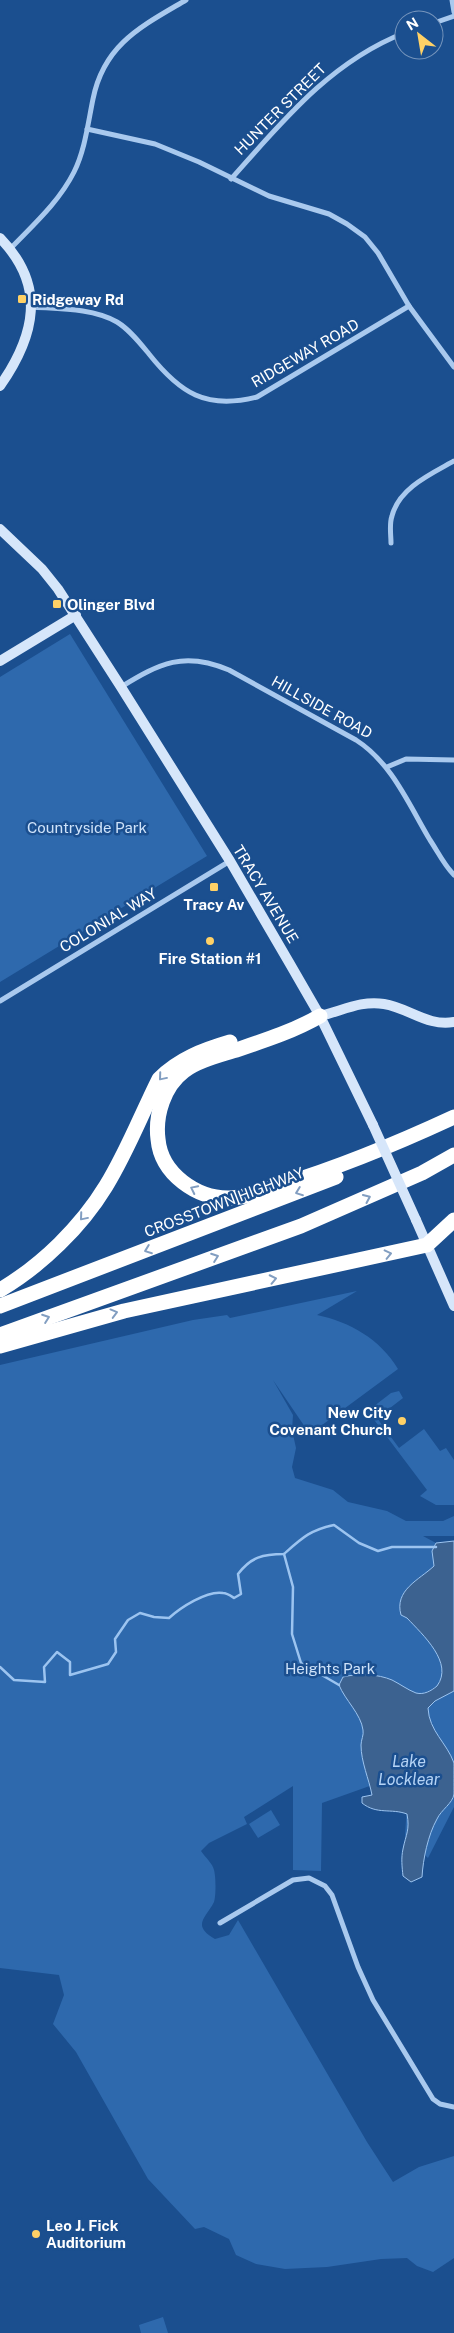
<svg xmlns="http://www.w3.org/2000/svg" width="454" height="2333" viewBox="0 0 454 2333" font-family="'Public Sans',sans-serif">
  <rect width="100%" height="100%" fill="#1b4f8f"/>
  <g fill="#2e69ad">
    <path d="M70,634L207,856L0,982V677Z"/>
    <path d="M357,1291L317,1315C350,1322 380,1339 398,1369L314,1431L305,1427L273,1380L293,1415L292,1430L296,1448L292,1467L295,1478L333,1490L348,1502L387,1511L406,1521H443L454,1516V1536H423L436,1543L435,1546L454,1547V1807L428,1858L405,1836L409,1772L322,1803L321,1871L293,1870V1786L244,1817L247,1824L209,1843L201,1851C205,1857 213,1864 214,1870C216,1877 216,1896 214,1902C206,1918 191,1925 215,1939L229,1935L238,1920L367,2142L393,2182L419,2167L454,2156V2258L433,2272L417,2266L407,2258L381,2259L327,2267L285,2269L256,2264L236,2255L229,2239L204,2227L195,2229L148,2179L76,2052L53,2024L64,1995L59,1975L0,1968V1365L193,1320L227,1315L230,1318Z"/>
    <path d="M399,1391L403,1398L377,1418L399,1448L424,1429L440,1451L446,1448L454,1460V1505H436L420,1496L427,1490L369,1413V1410L391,1393Z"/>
    <path d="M271,1810L280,1825L258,1838L249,1824Z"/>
    <path d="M163,2317L168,2333H141L139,2325Z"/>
  </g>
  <path fill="#3c6290" stroke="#9cc4f0" d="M454,1541V1691L435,1701L428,1708C429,1731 447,1743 454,1763C454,1771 454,1786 454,1794C453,1803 441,1810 437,1819C428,1835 423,1859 422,1877L411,1882L403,1876C402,1867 401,1858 403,1849C406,1834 410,1830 407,1814C391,1808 377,1815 362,1803V1797L372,1795C369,1779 361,1762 361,1745C361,1740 364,1735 363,1730C361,1714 345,1700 339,1685L343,1677C358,1673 378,1674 392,1680C400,1684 408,1690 416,1693C424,1695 431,1691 437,1686C454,1663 423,1635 407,1618L401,1615C394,1590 419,1580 434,1566L432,1551L436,1543Z"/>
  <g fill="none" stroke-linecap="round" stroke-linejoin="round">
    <g stroke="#9cc4f0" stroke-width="2.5">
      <path d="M284,1554L293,1587L292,1634L301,1663L339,1685"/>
      <path d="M0,1667L14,1680L45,1682L44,1667L57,1652L70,1662V1675L108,1664L116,1652L115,1639L128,1620L140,1613L154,1617L169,1618C180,1608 207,1590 223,1593C227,1593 231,1596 234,1598L241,1594L238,1574C251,1557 263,1554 284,1554C302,1538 310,1530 334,1525L359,1543L378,1551L392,1547H436"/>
    </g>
    <g stroke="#a9c9ee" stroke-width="5">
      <path d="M452,0L454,12"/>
      <path d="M434,23L454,16"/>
      <path d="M87,129L155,144L199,162L269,196L329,214L347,224L365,237L378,253L409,306L454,367"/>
      <path d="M231,179C282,122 330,62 404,33"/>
      <path d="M10,249C33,225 59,202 74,172C85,150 88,123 93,99C104,44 142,26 186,0"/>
      <path d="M31,307C59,309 92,308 117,322C130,330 140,343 149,354C180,393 206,410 257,397L409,306"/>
      <path d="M391,543C391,535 389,524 392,516C399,488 431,474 454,461"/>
      <path d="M121,687C160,663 184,651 229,670L356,740C392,763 409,805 430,840C438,852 444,865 454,875"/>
      <path d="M387,767L406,759L454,760"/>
      <path d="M0,1001L230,861"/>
      <path d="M220,1923L293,1880L309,1878L325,1886L332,1895L358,1967L373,2000L433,2099L440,2104L454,2107"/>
    </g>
    <g stroke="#d6e6fa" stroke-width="10">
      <path d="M0,238C47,286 35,336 0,386"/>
      <path d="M0,529L42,569L58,589L121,687L230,861L290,964L320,1016L373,1125"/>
      <path d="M0,661L76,615"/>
      <path d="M320,1016C342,1011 361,1000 384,1004C409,1008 428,1027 454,1022"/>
      <path d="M416,1220L454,1306"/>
    </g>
    <g stroke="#fff" stroke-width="15">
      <path d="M320,1016C292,1032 263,1041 233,1051C217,1056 197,1061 184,1071C164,1086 155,1115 158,1139C161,1174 197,1199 230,1198C247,1198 265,1190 281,1185C340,1167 398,1143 454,1117"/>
      <path d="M0,1290C42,1265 81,1227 106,1186C127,1152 141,1115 159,1079C179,1059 203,1050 230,1042"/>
      <path d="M0,1306L336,1177"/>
      <path d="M0,1335L301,1226L422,1173L454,1155"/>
      <path d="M0,1346L124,1311L427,1245L454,1220"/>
    </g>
    <path stroke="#d6e6fa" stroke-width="10" d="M373,1125L416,1220"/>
  </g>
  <defs><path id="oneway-chevron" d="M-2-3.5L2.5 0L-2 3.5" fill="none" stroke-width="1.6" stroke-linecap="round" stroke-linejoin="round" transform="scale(1.25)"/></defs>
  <g stroke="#829ec1">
    <use href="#oneway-chevron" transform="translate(162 1077) rotate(130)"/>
    <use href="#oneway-chevron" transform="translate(194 1189) rotate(-154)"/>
    <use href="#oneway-chevron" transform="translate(299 1192) rotate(159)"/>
    <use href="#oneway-chevron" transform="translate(367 1198) rotate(-24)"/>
    <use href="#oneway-chevron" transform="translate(83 1217) rotate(130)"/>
    <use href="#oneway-chevron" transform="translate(148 1250) rotate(159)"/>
    <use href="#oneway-chevron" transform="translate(388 1254) rotate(-13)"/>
    <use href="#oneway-chevron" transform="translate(215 1257) rotate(-20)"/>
    <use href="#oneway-chevron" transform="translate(273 1279) rotate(-12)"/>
    <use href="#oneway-chevron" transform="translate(114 1313) rotate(-15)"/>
    <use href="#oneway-chevron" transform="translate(46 1318) rotate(-20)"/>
  </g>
  <g fill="#ffd166" stroke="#1b4f8f" stroke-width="2">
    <rect x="17" y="294" width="10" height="10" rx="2.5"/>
    <rect x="52" y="599" width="10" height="10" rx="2.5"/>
    <rect x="209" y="882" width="10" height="10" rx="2.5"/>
    <circle cx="210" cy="941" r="5"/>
    <circle cx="402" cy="1421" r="5"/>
    <circle cx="36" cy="2234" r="5"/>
  </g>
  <g text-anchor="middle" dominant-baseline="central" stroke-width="5" stroke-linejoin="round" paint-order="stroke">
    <g font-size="15" fill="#fff" stroke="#1b4f8f">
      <text transform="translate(280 109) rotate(-45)">HUNTER STREET</text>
      <text transform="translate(305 353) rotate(-30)">RIDGEWAY ROAD</text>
      <text transform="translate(322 707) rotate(29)">HILLSIDE ROAD</text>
      <text transform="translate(266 894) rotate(59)">TRACY AVENUE</text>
      <text transform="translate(108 920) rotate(-31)">COLONIAL WAY</text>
      <text transform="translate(224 1202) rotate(-21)">CROSSTOWN HIGHWAY</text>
    </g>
    <g font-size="15" font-weight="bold" fill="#fff" stroke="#1b4f8f" text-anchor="start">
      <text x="32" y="299">Ridgeway Rd</text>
      <text x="67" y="604">Olinger Blvd</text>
      <text x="214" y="904" text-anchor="middle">Tracy Av</text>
      <text x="210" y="958" text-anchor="middle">Fire Station #1</text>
      <text x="392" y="1412" text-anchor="end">New City<tspan x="392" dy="17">Covenant Church</tspan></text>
      <text x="46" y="2225">Leo J. Fick<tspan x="46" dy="17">Auditorium</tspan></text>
    </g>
    <g font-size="15" fill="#cfe3fa" stroke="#1b4f8f">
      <text x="87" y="827">Countryside Park</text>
      <text x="330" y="1668">Heights Park</text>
    </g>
    <g font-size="16" font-style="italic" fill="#b5d3f5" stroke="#1b4f8f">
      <text x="409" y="1761">Lake<tspan x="409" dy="18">Locklear</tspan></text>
    </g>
  </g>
  <g transform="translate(419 35) rotate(329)"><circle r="24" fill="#1b4f8f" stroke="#7695bc"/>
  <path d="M0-4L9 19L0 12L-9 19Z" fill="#ffd166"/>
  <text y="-8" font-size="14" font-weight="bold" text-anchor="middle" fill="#ffffff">N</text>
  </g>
</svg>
